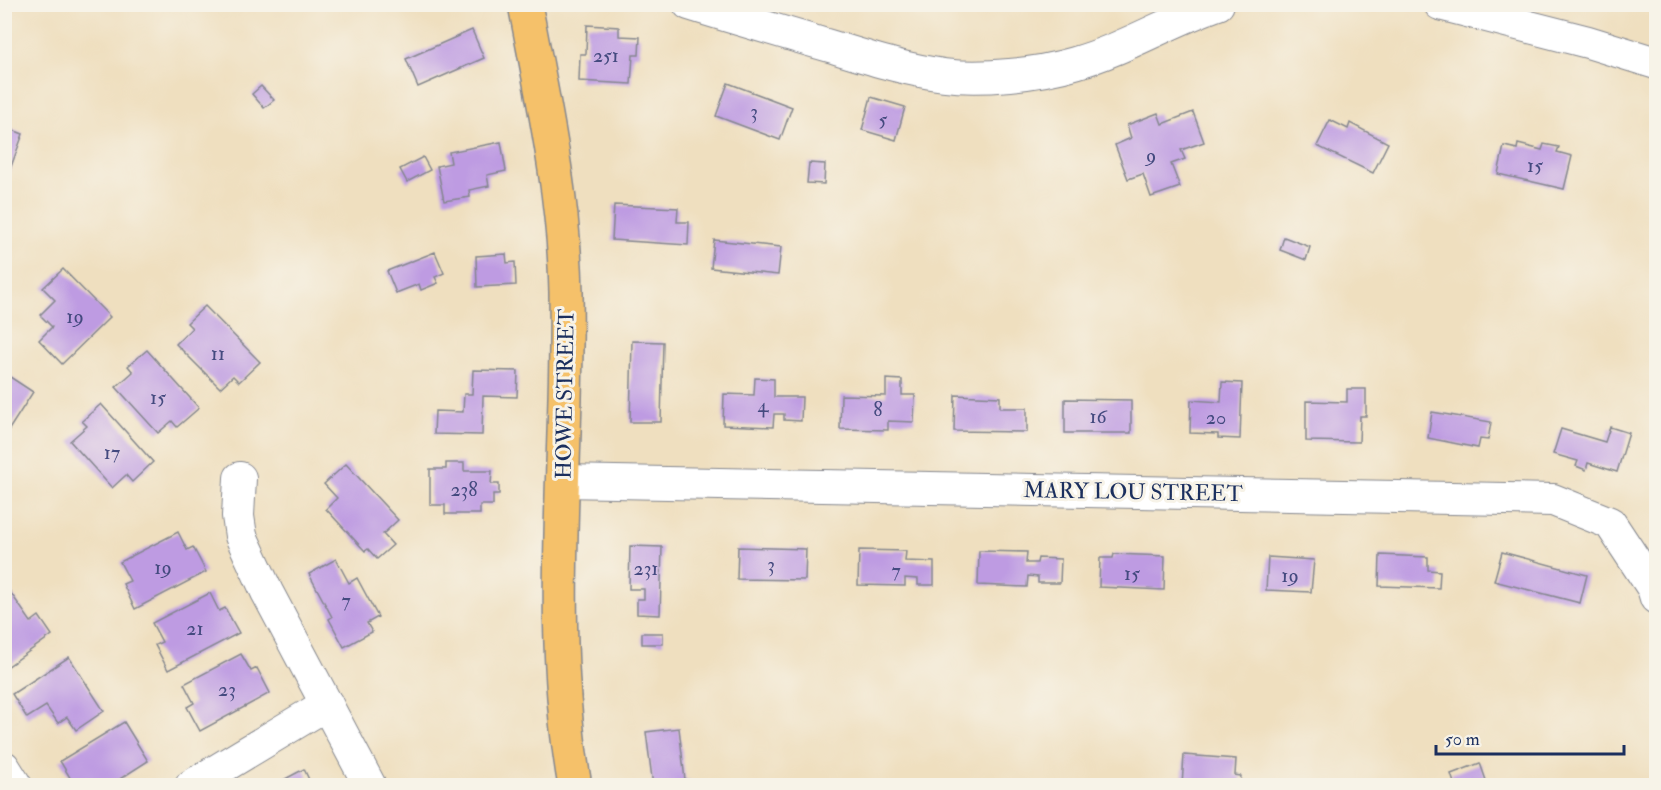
<svg xmlns="http://www.w3.org/2000/svg" width="1661" height="790" viewBox="0 0 1661 790" font-family="'IM FELL Double Pica',serif">
  <rect width="100%" height="100%" fill="#f7f3e8"/>
  <filter id="ink" filterUnits="userSpaceOnUse"><feTurbulence type="fractalNoise" baseFrequency=".0167" numOctaves="2"/><feDisplacementMap in="SourceGraphic" scale="12" xChannelSelector="R" yChannelSelector="G"/><feConvolveMatrix kernelMatrix="1 2 1 2 8 2 1 2 1" color-interpolation-filters="sRGB"/></filter>
  <filter id="wash" filterUnits="userSpaceOnUse"><feTurbulence type="fractalNoise" baseFrequency=".008" numOctaves="4" result="noise"/><feDisplacementMap in="SourceGraphic" scale="24" xChannelSelector="R" yChannelSelector="G"/><feGaussianBlur stdDeviation="1.35" result="paint"/><feColorMatrix in="noise" values="0 0 0 0 0 0 0 0 0 0 0 0 0 0 0 0 0 1.4 0 .05"/><feComposite in="paint" operator="in"/></filter>
  <g filter="url(#wash)">
    <rect width="100%" height="100%" fill="#efdfbf"/>
    <g id="blocks">
      <g fill="#be9be2">
        <path d="M587,25L619,27V36L640,37L639,55H633L631,84L579,81L580,54H586Z"/>
        <path d="M472,30L484,58L418,87L406,59Z"/>
        <path d="M728,83L792,107L780,140L716,116Z"/>
        <path d="M261,86L274,100L264,108L252,94Z"/>
        <path d="M871,97L905,107L896,140L862,130Z"/>
        <path d="M1193,112L1204,142L1181,150L1185,159L1171,164L1180,187L1151,197L1143,174L1128,179L1115,145L1131,138L1127,125L1158,113L1162,124Z"/>
        <path d="M1330,120L1348,129L1350,123L1388,143L1373,173L1317,146Z"/>
        <path d="M5,127L23,134L9,172L5,170Z"/>
        <path d="M501,142L506,171L487,175L489,186L469,190L470,197L444,201L437,166L451,163L449,152Z"/>
        <path d="M1518,144L1542,150L1544,144L1559,147L1557,152L1572,156L1564,189L1498,174L1504,146L1517,149Z"/>
        <path d="M423,157L430,170L407,182L400,169Z"/>
        <path d="M809,163L825,164L824,184L807,183Z"/>
        <path d="M614,205L678,208L677,222H689L688,245L612,240Z"/>
        <path d="M1284,237L1310,247L1306,260L1280,250Z"/>
        <path d="M714,240L781,247L778,275L711,268Z"/>
        <path d="M435,252L444,273L435,277L438,283L421,290L419,284L396,293L387,271Z"/>
        <path d="M506,254L507,263L515,262L516,285L477,287L476,256Z"/>
        <path d="M63,269L110,317L62,364L39,340L52,327L40,315L55,300L43,288Z"/>
        <path d="M205,306L260,362L239,382L233,376L220,388L176,344L192,328L187,323Z"/>
        <path d="M632,341L663,342L661,422H630Z"/>
        <path d="M147,350L199,408L177,427L172,421L158,433L116,387L133,372L128,366Z"/>
        <path d="M473,370L518,371L517,397L483,396L482,435L434,434L435,411L463,412L464,394H472Z"/>
        <path d="M4,373L33,392L8,431L4,429Z"/>
        <path d="M755,378L774,379V397H802L801,421L784,420V414H774L773,427L723,425L724,394L754,395Z"/>
        <path d="M886,379L902,380V395H915L914,422L888,421V430L840,429L841,395L886,396Z"/>
        <path d="M1222,382L1242,383L1240,439L1218,438V434L1190,433L1191,400L1221,402Z"/>
        <path d="M1347,389H1366V416H1360L1359,442L1306,441V401L1347,402Z"/>
        <path d="M955,395L1000,397V408H1027V432L954,431Z"/>
        <path d="M1065,399L1131,400V433H1065Z"/>
        <path d="M101,404L153,462L132,482L126,475L112,488L70,441L87,426L82,421Z"/>
        <path d="M1432,412L1491,422L1488,440L1480,439L1478,448L1428,438Z"/>
        <path d="M1610,427L1629,433L1617,472L1588,463L1586,470L1576,466L1578,461L1553,454L1561,429L1605,442Z"/>
        <path d="M446,463H464V471H492L491,484H499V494H493V505H480V514H445V505H430V469H446Z"/>
        <path d="M346,464L398,520L383,534L393,545L377,559L368,549L365,551L326,509L337,498L324,484Z"/>
        <path d="M178,532L187,550L193,547L206,572L135,609L123,584L130,581L120,562Z"/>
        <path d="M630,546L662,547L660,615L637,614V599H644V589H629Z"/>
        <path d="M738,547L806,549L805,580L737,579Z"/>
        <path d="M859,550L906,551L905,561L934,562V585H918V579L905,578V586L858,585Z"/>
        <path d="M979,551L1027,552L1026,563H1037L1038,558L1061,559L1060,583H1038V577L1028,576L1027,587L978,585Z"/>
        <path d="M1502,552L1587,575L1580,603L1494,581Z"/>
        <path d="M1114,554L1165,556L1164,590L1099,587L1100,558H1113Z"/>
        <path d="M1380,555L1428,557V570L1440,571L1439,588L1379,586Z"/>
        <path d="M1268,557L1314,560L1311,592L1266,590Z"/>
        <path d="M336,559L349,583L357,578L378,617L367,623L372,632L344,647L329,619L332,617L309,574Z"/>
        <path d="M8,589L31,622L39,616L52,635L4,669V591Z"/>
        <path d="M210,593L219,611L225,608L239,633L168,670L155,645L162,642L152,623Z"/>
        <rect x="642" y="633" width="21" height="11"/>
        <path d="M241,654L251,671L257,668L270,693L200,731L187,707L194,703L184,684Z"/>
        <path d="M69,657L104,711L76,730L67,717L58,723L46,706L27,718L12,694Z"/>
        <path d="M124,722L148,761L109,786H75L60,761Z"/>
        <path d="M679,728L685,780H690L691,786H653L646,732Z"/>
        <path d="M1184,755L1236,759L1235,775L1241,776L1240,786H1182Z"/>
        <path d="M1480,763L1488,786H1455L1451,774Z"/>
        <path d="M304,769L312,786H272Z"/>
      </g>
    </g>
  </g>
  <g filter="url(#ink)">
    <use href="#blocks" fill-opacity="0" stroke="#85878e" stroke-width="1.5"/>
    <g fill="none" stroke-linecap="round" stroke-linejoin="round">
      <defs>
        <g id="minor">
          <path d="M689,4C737,19 785,33 833,47C869,58 906,70 944,75C982,80 1038,74 1075,63C1125,49 1169,21 1218,4"/>
          <path d="M1440,4L1588,42L1656,63"/>
          <path d="M240,478L238,516L241,536L267,592L370,786"/>
          <path d="M563,481L1553,500L1610,523L1653,588L1656,598"/>
          <path d="M4,767L16,786"/>
          <path d="M191,786L327,704"/>
        </g>
        <path id="major" d="M525,4C543,100 564,194 566,292C569,456 546,623 575,786"/>
      </defs>
      <use href="#minor" stroke="#85878e" stroke-width="34"/>
      <use href="#major" stroke="#85878e" stroke-width="36"/>
      <use href="#minor" stroke="#fff" stroke-width="32"/>
      <use href="#major" stroke="#f5c16b" stroke-width="33"/>
    </g>
  </g>
  <g text-anchor="middle" dominant-baseline="central" stroke-width="6" stroke-linejoin="round" paint-order="stroke">
    <g font-size="20" fill="#444a7f">
      <text x="606" y="55">251</text>
      <text x="754" y="111">3</text>
      <text x="883" y="119">5</text>
      <text x="1151" y="155">9</text>
      <text x="1535" y="165">15</text>
      <text x="75" y="316">19</text>
      <text x="218" y="353">11</text>
      <text x="158" y="397">15</text>
      <text x="763" y="405">4</text>
      <text x="878" y="409">8</text>
      <text x="1098" y="416">16</text>
      <text x="1216" y="417">20</text>
      <text x="112" y="452">17</text>
      <text x="464" y="489">238</text>
      <text x="771" y="564">3</text>
      <text x="163" y="567">19</text>
      <text x="646" y="568">231</text>
      <text x="896" y="570">7</text>
      <text x="1132" y="573">15</text>
      <text x="1290" y="575">19</text>
      <text x="346" y="600">7</text>
      <text x="195" y="628">21</text>
      <text x="227" y="689">23</text>
    </g>
    <g font-size="22" fill="#1b2f5e" stroke="#f7f3e8">
      <text transform="translate(565 394) rotate(-89)">HOWE STREET</text>
      <text transform="translate(1133 492) rotate(1)">MARY LOU STREET</text>
    </g>
  </g>
  <rect width="1661" height="790" fill="none" stroke="#f7f3e8" stroke-width="24"/>
  <path d="M1436 745v9h188v-9" fill="none" stroke="#1b2f5e" stroke-width="3"/>
  <text x="1445" y="745" font-size="18" fill="#1b2f5e" stroke="#f7f3e8" stroke-width="4.5" paint-order="stroke">50 m</text>
</svg>
